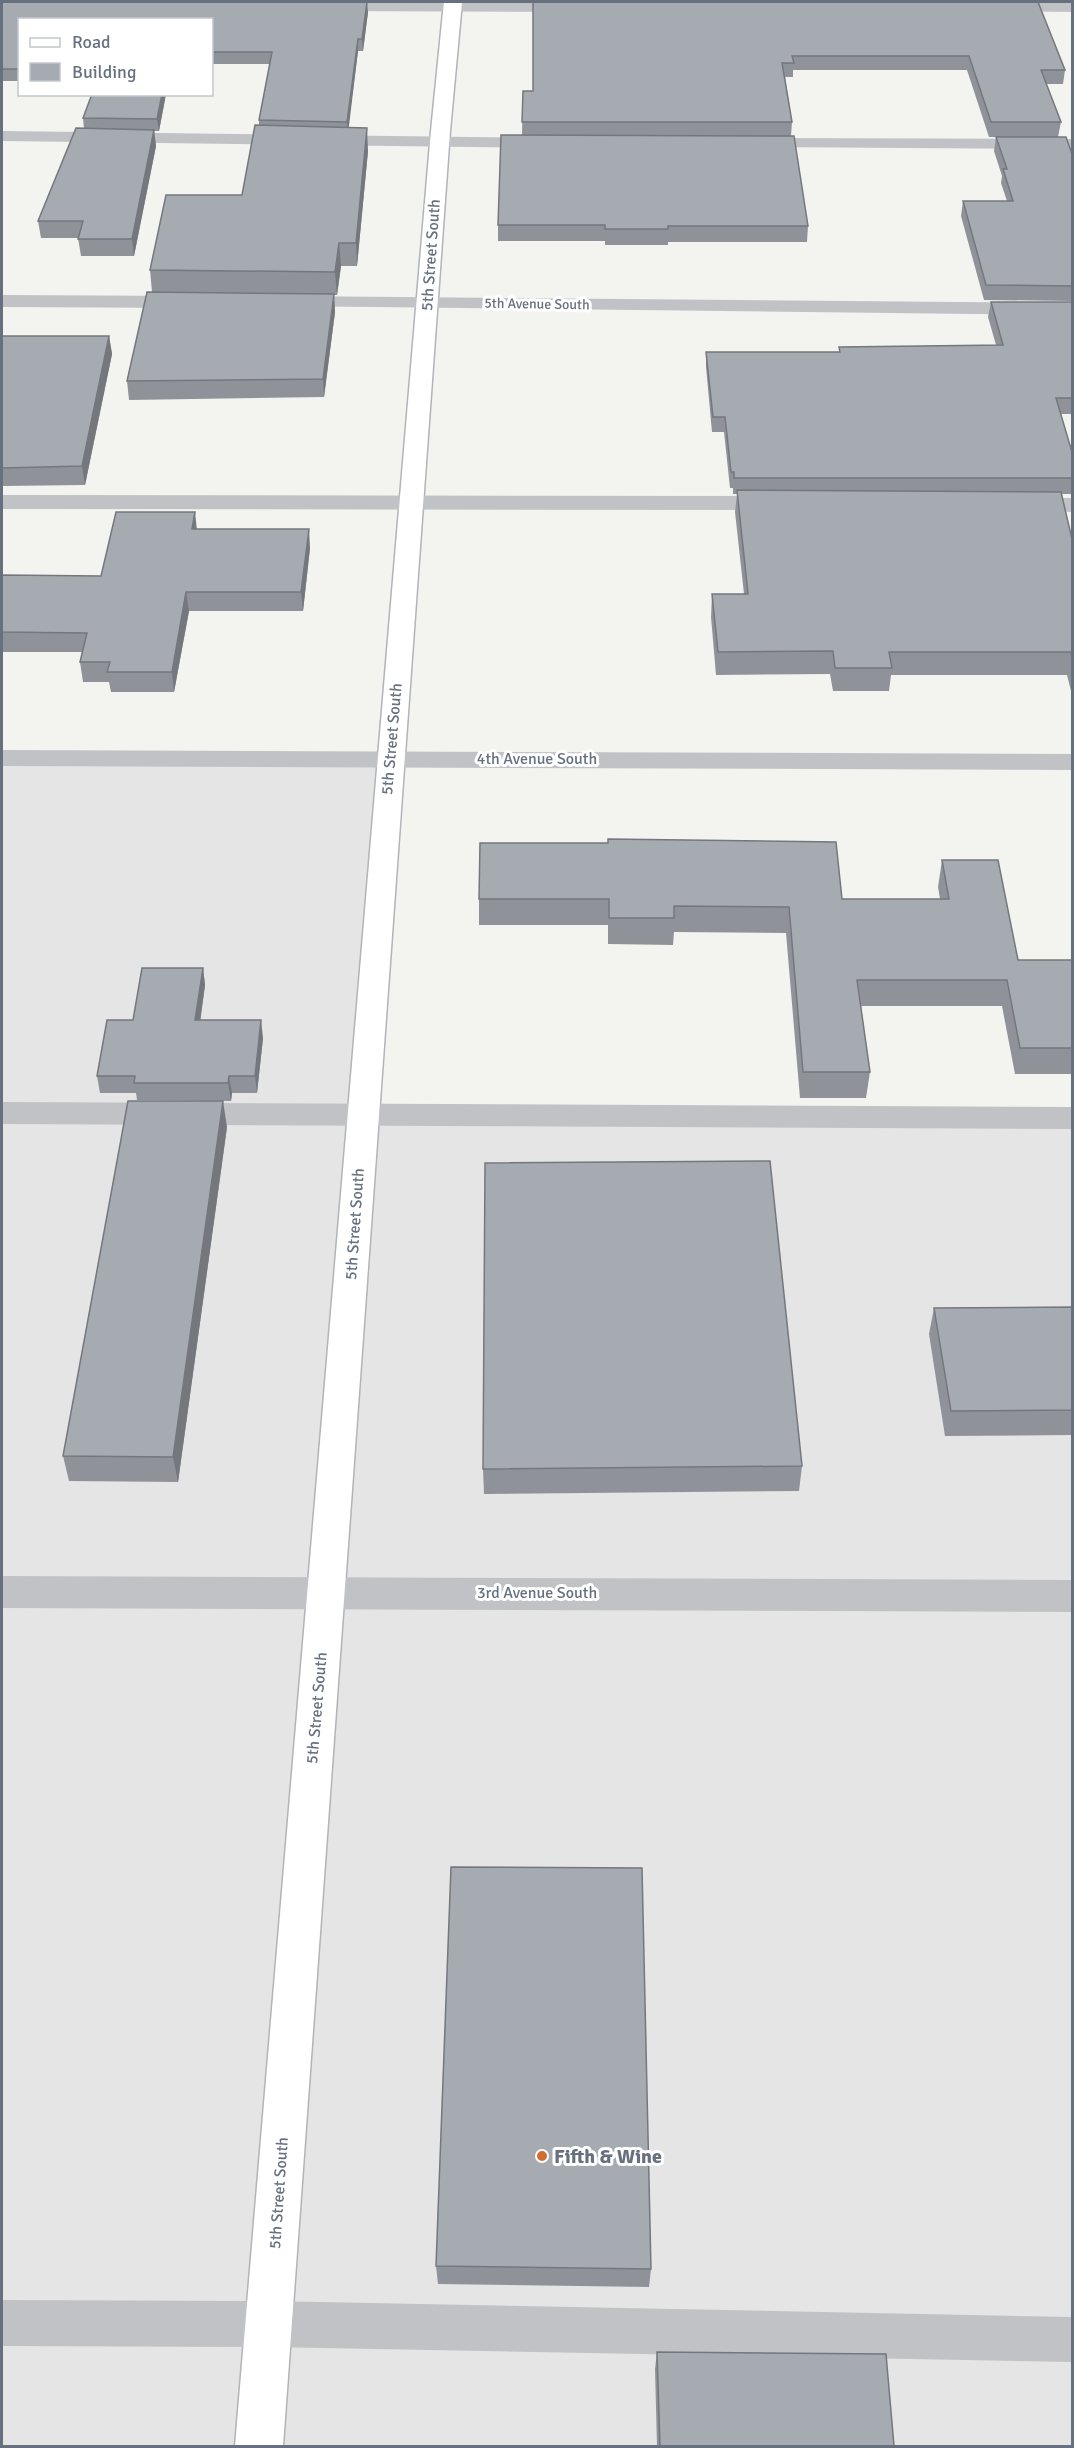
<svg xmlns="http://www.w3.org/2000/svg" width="1074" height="2448" viewBox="0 0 1074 2448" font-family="Signika,sans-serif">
  <rect width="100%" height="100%" fill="#f3f4f0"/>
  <path fill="#e4e5e4" d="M2,758H390L363,1115L1072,1118V2446H2Z"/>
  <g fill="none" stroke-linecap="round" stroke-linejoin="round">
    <defs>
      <path id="primary" d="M444,2H462L450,131L283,2446H235L431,131Z"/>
    </defs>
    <use href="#primary" stroke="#b1b4b8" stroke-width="3"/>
    <g fill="#c0c2c6" fill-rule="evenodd">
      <path d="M2,131L544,138L550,139L553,143L550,147L544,148L2,141Z"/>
      <path d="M752,138L1072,139V149L746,147L743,143L746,139Z"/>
      <path d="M2,495L778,496L786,498L789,503L786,508L778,510L2,509Z"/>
      <path d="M1022,498H1072V512L1014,510L1011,505L1014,500Z"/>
      <path d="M2,1102L1072,1107V1129L2,1124Z"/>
      <path d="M2,2300L269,2301L1072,2317V2362L269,2347L2,2346Z"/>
    </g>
    <g fill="#c0c2c6" fill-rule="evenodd">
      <path d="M315,2H579L585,3L588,7L585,11L579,12L321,11L315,10L312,6Z"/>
      <path d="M996,2H1072V12L990,11L987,7L990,3Z"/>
      <path d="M2,295L189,296L196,298L200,302L196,306L189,308L2,307Z"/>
      <path d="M288,296L1072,303V315L281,306L277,302L281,298Z"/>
      <path d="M2,750L1072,754V770L2,766Z"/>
      <path d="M2,1576L1072,1580V1612L2,1608Z"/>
    </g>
    <use href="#primary" fill="#fff" fill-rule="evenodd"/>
  </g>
  <g fill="#8f9399">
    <path d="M2,2L368,12L363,51H358L348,128L368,151L357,266H341L337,295H334L335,312L324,397L129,400L127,381L152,292L150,270L242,195L259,125V120L270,64H212V20H20V81H2Z"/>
    <path d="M1038,2L1065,70L1063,84H1046L1061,122L1058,137H989L967,70H793V77H785L792,122L791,136L808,226L807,242H668V245H605V241H498V225L522,135L523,91H533Z"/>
    <path d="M166,94L159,131H154L156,146L134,256H81L78,238H41L38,221L84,129L83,118Z"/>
    <path d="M996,137L1072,154V301L984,300L961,216L963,201H1007L1001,183L1002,176L994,151Z"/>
    <path d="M991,302H1072V414H1061L1072,452V494H1062L1072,539V691H1071L1067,675H891L889,691H833L830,674L716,675L711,617L712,594H744L735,512L737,494H733V488H730L724,432H712L706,367V352H839V347L996,345L988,317Z"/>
    <path d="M2,336H109L112,354L85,485L2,486Z"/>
    <path d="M197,529L310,548L303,611H189L174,692H111L109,682H83L80,662L82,652H2V575L101,576Z"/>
    <path d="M942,860L1018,960H1072V1074H1015L1002,1006H861L870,1072L866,1098H800L786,933L674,932L673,945L608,944V925H479V899H940L938,887Z"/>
    <path d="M203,968L205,985L200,1020L263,1038L257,1093H232L231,1101L137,1100L136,1093H100L97,1076L133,1020Z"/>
    <path d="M227,1127L178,1482L69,1481L63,1456Z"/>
    <path d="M1072,1307V1435L945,1436L929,1334L934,1308Z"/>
    <path d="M802,1466L799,1491L484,1494L483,1469Z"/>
    <path d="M436,2266L651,2269L649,2287L438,2284Z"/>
    <path d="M657,2352L894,2446H657L655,2369Z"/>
  </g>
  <g fill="#74787d">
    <path d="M367,2L368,12L363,51L362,39Z"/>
    <path d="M358,39V51L348,134L347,122Z"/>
    <path d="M162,94H166L159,131L157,119Z"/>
    <path d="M367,128L368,151L357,266L356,243Z"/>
    <path d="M154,130L156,146L134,256L132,239Z"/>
    <path d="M339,243L341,266L337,295L335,272Z"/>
    <path d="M334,294L335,312L324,397L323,379Z"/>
    <path d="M109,336L112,354L85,485L82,466Z"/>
    <path d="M195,512L197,531L192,529Z"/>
    <path d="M309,529L310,548L303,611L301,592Z"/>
    <path d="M186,592L189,611L174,692L172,672Z"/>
    <path d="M203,968L205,985L198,1038L195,1020Z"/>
    <path d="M261,1020L263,1038L257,1093L255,1076Z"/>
    <path d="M229,1076L232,1093L231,1101L228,1083Z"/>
    <path d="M223,1101L227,1127L178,1482L173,1457Z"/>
  </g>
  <g fill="#a6abb2" stroke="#74787d" stroke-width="1.5">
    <path d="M2,2H367L362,39H358L347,122L259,120L272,52H212V20H20V69H2Z"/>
    <path d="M533,2H1038L1065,70H1041L1061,122H991L969,56H792L794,63H782L792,122H522L523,91H533Z"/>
    <path d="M92,94H162L157,119L83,118Z"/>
    <path d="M255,125L367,128L356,243H339L335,272L150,270L166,195H242Z"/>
    <path d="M76,128L154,130L132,239H78L83,221H38Z"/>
    <path d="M501,135L794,136L808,226H668V229H605V225H498Z"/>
    <path d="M996,137H1066L1072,154V286L986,285L963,201H1013L1003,169H1007Z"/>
    <path d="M147,292L334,294L323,379L127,381Z"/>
    <path d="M991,302H1072V398H1056L1072,452V478H734V472H731L725,417H713L706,352H840L839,347L1003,345Z"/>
    <path d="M2,336H109L82,466L2,468Z"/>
    <path d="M737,490L1061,492L1072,539V657L1071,652H889L892,668H835L833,651L718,652L712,594H748Z"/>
    <path d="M116,512H195L192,529H309L301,592H186L172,672H107L110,662H80L87,633L2,632V575L101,576Z"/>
    <path d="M608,839L836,842L842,899H949L942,860H998L1018,960H1072V1048H1020L1007,980H857L870,1072H803L789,907L674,906V918H609V899H479L480,843H608Z"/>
    <path d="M142,968H203L195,1020H261L255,1076H229L228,1083H134L135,1076H97L107,1020H133Z"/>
    <path d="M128,1101H223L173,1457L63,1456Z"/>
    <path d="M770,1161L802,1466L483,1469L485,1163Z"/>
    <path d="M1072,1307V1410L951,1411L934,1308Z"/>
    <path d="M451,1867L642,1868L651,2269L436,2266Z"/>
    <path d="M657,2352L886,2354L894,2446H660Z"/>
  </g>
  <circle fill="#d26d32" stroke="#fff" stroke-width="2" cx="542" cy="2156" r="6"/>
  <g text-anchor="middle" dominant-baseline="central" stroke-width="6" stroke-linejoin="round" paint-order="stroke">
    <g font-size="14" fill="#66707f" stroke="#fff">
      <text transform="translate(537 304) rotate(1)">5th Avenue South</text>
    </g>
    <g font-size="16" fill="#66707f" stroke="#fff">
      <text transform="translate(431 255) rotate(-86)">5th Street South</text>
      <text transform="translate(392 739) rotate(-85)">5th Street South</text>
      <text x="537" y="759">4th Avenue South</text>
      <text transform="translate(355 1224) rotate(-86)">5th Street South</text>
      <text x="537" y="1593">3rd Avenue South</text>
      <text transform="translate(317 1708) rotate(-85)">5th Street South</text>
      <text transform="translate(279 2193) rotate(-86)">5th Street South</text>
    </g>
    <g font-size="20" font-weight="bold" fill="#66707f" stroke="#fff" text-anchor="start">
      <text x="554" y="2156">Fifth &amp; Wine</text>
    </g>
  </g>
  <rect width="1074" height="2448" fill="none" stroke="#66707f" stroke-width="6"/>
  <rect x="18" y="18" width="195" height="78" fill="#ffffff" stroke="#c2c6cc" stroke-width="1.5"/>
  <rect x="30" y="38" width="30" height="9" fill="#ffffff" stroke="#c2c6cc" stroke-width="1.5"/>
  <text x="72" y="48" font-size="18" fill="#66707f">Road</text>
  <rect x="30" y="63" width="30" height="18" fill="#a6abb2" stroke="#c2c6cc" stroke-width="1.5"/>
  <text x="72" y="78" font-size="18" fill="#66707f">Building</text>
</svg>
